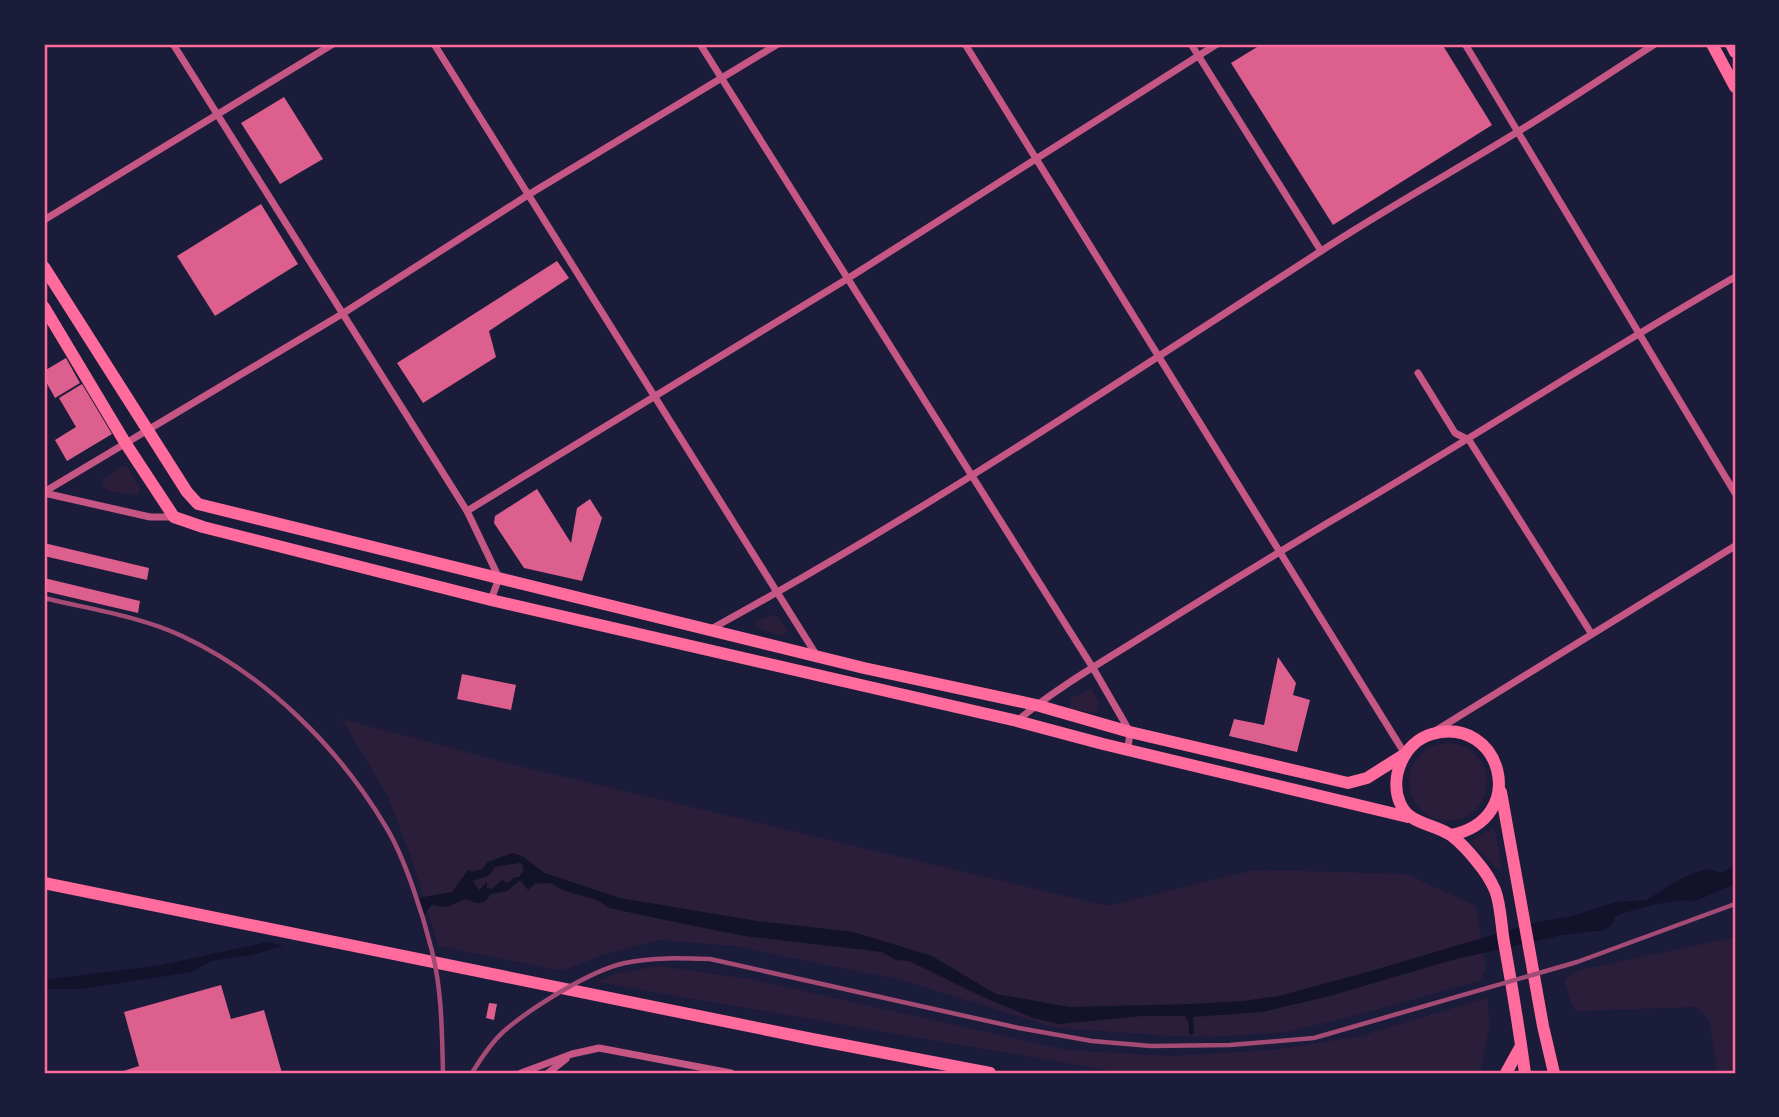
<svg xmlns="http://www.w3.org/2000/svg" width="1779" height="1117" viewBox="0 0 1779 1117" font-family="Jost,sans-serif">
  <rect width="100%" height="100%" fill="#1b1b3a"/>
  <g fill="#2a1e3b">
    <path d="M121,467H128L140,489L138,495L108,491L103,486V479Z"/>
    <path d="M775,614L788,630L781,636L755,627L756,622Z"/>
    <path d="M1091,689L1099,702L1097,713L1069,709L1071,698Z"/>
    <path d="M342,719L523,767L1107,906L1250,871L1270,870L1406,874L1476,906L1486,969L1480,981L1349,1017L1287,1032L1211,1037L1172,1036L1056,1028L901,980L734,946L660,940L602,955L562,971L438,946L412,860L388,797Z"/>
    <circle cx="1448" cy="782" r="39"/>
    <path d="M1494,827L1502,868L1498,870L1470,842Z"/>
    <path d="M1735,937V1073H1717L1710,1021L1697,1007L1578,1011L1572,1005L1564,980L1580,970Z"/>
    <path d="M659,966L750,979L1067,1050L1170,1056L1272,1050L1361,1036L1487,998L1490,1023L1480,1073H1123L596,982L619,973Z"/>
  </g>
  <g fill="#12122b" fill-rule="evenodd">
    <path d="M512,853L522,856L545,873L620,898L757,921L853,932L932,956L996,994L1070,1007L1192,1004L1243,1001L1279,996L1371,971L1533,923L1572,916L1616,902L1647,900L1678,880L1697,872L1710,869L1721,873L1735,865V884L1693,902L1685,900L1656,904L1623,913L1615,917L1612,925L1605,930L1562,935L1452,960L1330,996L1262,1012L1193,1017L1194,1034L1189,1035V1024L1185,1016H1142L1059,1024L1033,1018L981,996L909,961L896,960L882,952L745,936L694,926L609,908L597,900L565,891L550,883L535,884L528,890L520,880L507,891L490,894C486,906 476,904 466,899L447,907L432,905L422,917L418,898L452,892L468,870L472,872L482,869L488,862ZM519,863L522,864L524,870L519,877H515L508,883L502,880L492,889L487,888V882L479,890L473,881L490,875L495,867Z"/>
    <path d="M268,942L283,946L251,955L211,961L192,972L80,989H44V980L162,965Z"/>
  </g>
  <g fill="#dd5f8e">
    <path d="M1262,44H1442L1492,125L1333,225L1231,63Z"/>
    <path d="M284,97L323,159L280,184L241,123Z"/>
    <path d="M261,204L298,264L215,316L177,256Z"/>
    <path d="M557,261L569,278L489,331L496,357L423,403L397,363Z"/>
    <path d="M66,358L80,383L55,398L44,378V371Z"/>
    <path d="M82,384L112,434L67,461L55,440L76,427L59,398Z"/>
    <path d="M537,489L571,543L577,508L590,499L602,518L582,581L524,568L494,523L495,516Z"/>
    <path d="M44,543L149,568L147,580L44,556Z"/>
    <path d="M44,578L140,601L138,613L44,591Z"/>
    <path d="M1278,657L1296,683L1293,695L1310,700L1297,752L1229,736L1234,719L1264,725Z"/>
    <path d="M462,674L516,685L511,710L457,699Z"/>
    <path d="M221,985L231,1019L264,1010L282,1073H117L139,1066L124,1012Z"/>
    <path d="M489,1003L497,1004L494,1020L486,1018Z"/>
  </g>
  <g fill="none" stroke-linecap="round" stroke-linejoin="round">
    <g stroke="#c65784" stroke-width="7">
      <path d="M173,44L467,511L499,578L491,600"/>
      <path d="M434,44L817,656"/>
      <path d="M700,44L1093,668L1130,732L1128,748"/>
      <path d="M965,44L1405,754"/>
      <path d="M1191,44L1321,251"/>
      <path d="M1465,44L1735,493"/>
      <path d="M44,220L333,44"/>
      <path d="M1418,373L1455,433L1469,440L1591,633"/>
      <path d="M44,492L342,314L528,195L778,44"/>
      <path d="M44,493L150,517H173"/>
      <path d="M467,511L847,279L1217,44"/>
      <path d="M711,629C920,515 1118,382 1318,253C1382,211 1449,174 1514,134C1562,105 1608,74 1655,44"/>
      <path d="M1017,721C1056,688 1102,662 1145,635C1214,592 1283,549 1353,508C1482,432 1606,351 1735,277"/>
      <path d="M1435,731L1735,546"/>
      <path d="M521,1073L572,1054L599,1048L731,1073"/>
      <path d="M548,1073L566,1059"/>
    </g>
    <g stroke="#ff6b9d" stroke-width="12">
      <path d="M1712,44L1735,87"/>
      <path d="M1731,44L1735,52"/>
      <path d="M44,267L187,492L198,504L864,668L1036,705L1130,732L1348,783L1367,778L1405,754"/>
      <path d="M44,307L126,444L174,517L203,527L491,600L1017,721L1103,744L1408,817"/>
      <path d="M1501,792L1543,1026L1554,1073"/>
      <path d="M1451,835C1531,819 1501,714 1432,734C1404,742 1389,777 1400,803C1409,825 1434,823 1452,836C1461,843 1471,854 1478,863C1484,870 1491,881 1495,890C1501,905 1501,926 1504,942C1512,986 1519,1029 1525,1073"/>
      <path d="M44,883L812,1039L990,1073"/>
      <path d="M1506,1073L1521,1046"/>
    </g>
    <g stroke="#a44b75" stroke-width="4.5">
      <path d="M44,598C89,609 140,616 182,636C266,675 339,748 386,827C405,858 423,915 432,951C442,991 442,1033 443,1073"/>
      <path d="M472,1073C481,1058 491,1043 504,1031C531,1008 591,970 625,963C654,957 681,958 710,959L1019,1028L1092,1041L1151,1046L1230,1045L1314,1038L1577,962L1735,904"/>
    </g>
  </g>
  <rect width="1779" height="1117" fill="none" stroke="#1b1b3a" stroke-width="91"/>
  <rect x="46" y="46" width="1688" height="1026" fill="none" stroke="#ff6b9d" stroke-width="2.5"/>
</svg>
